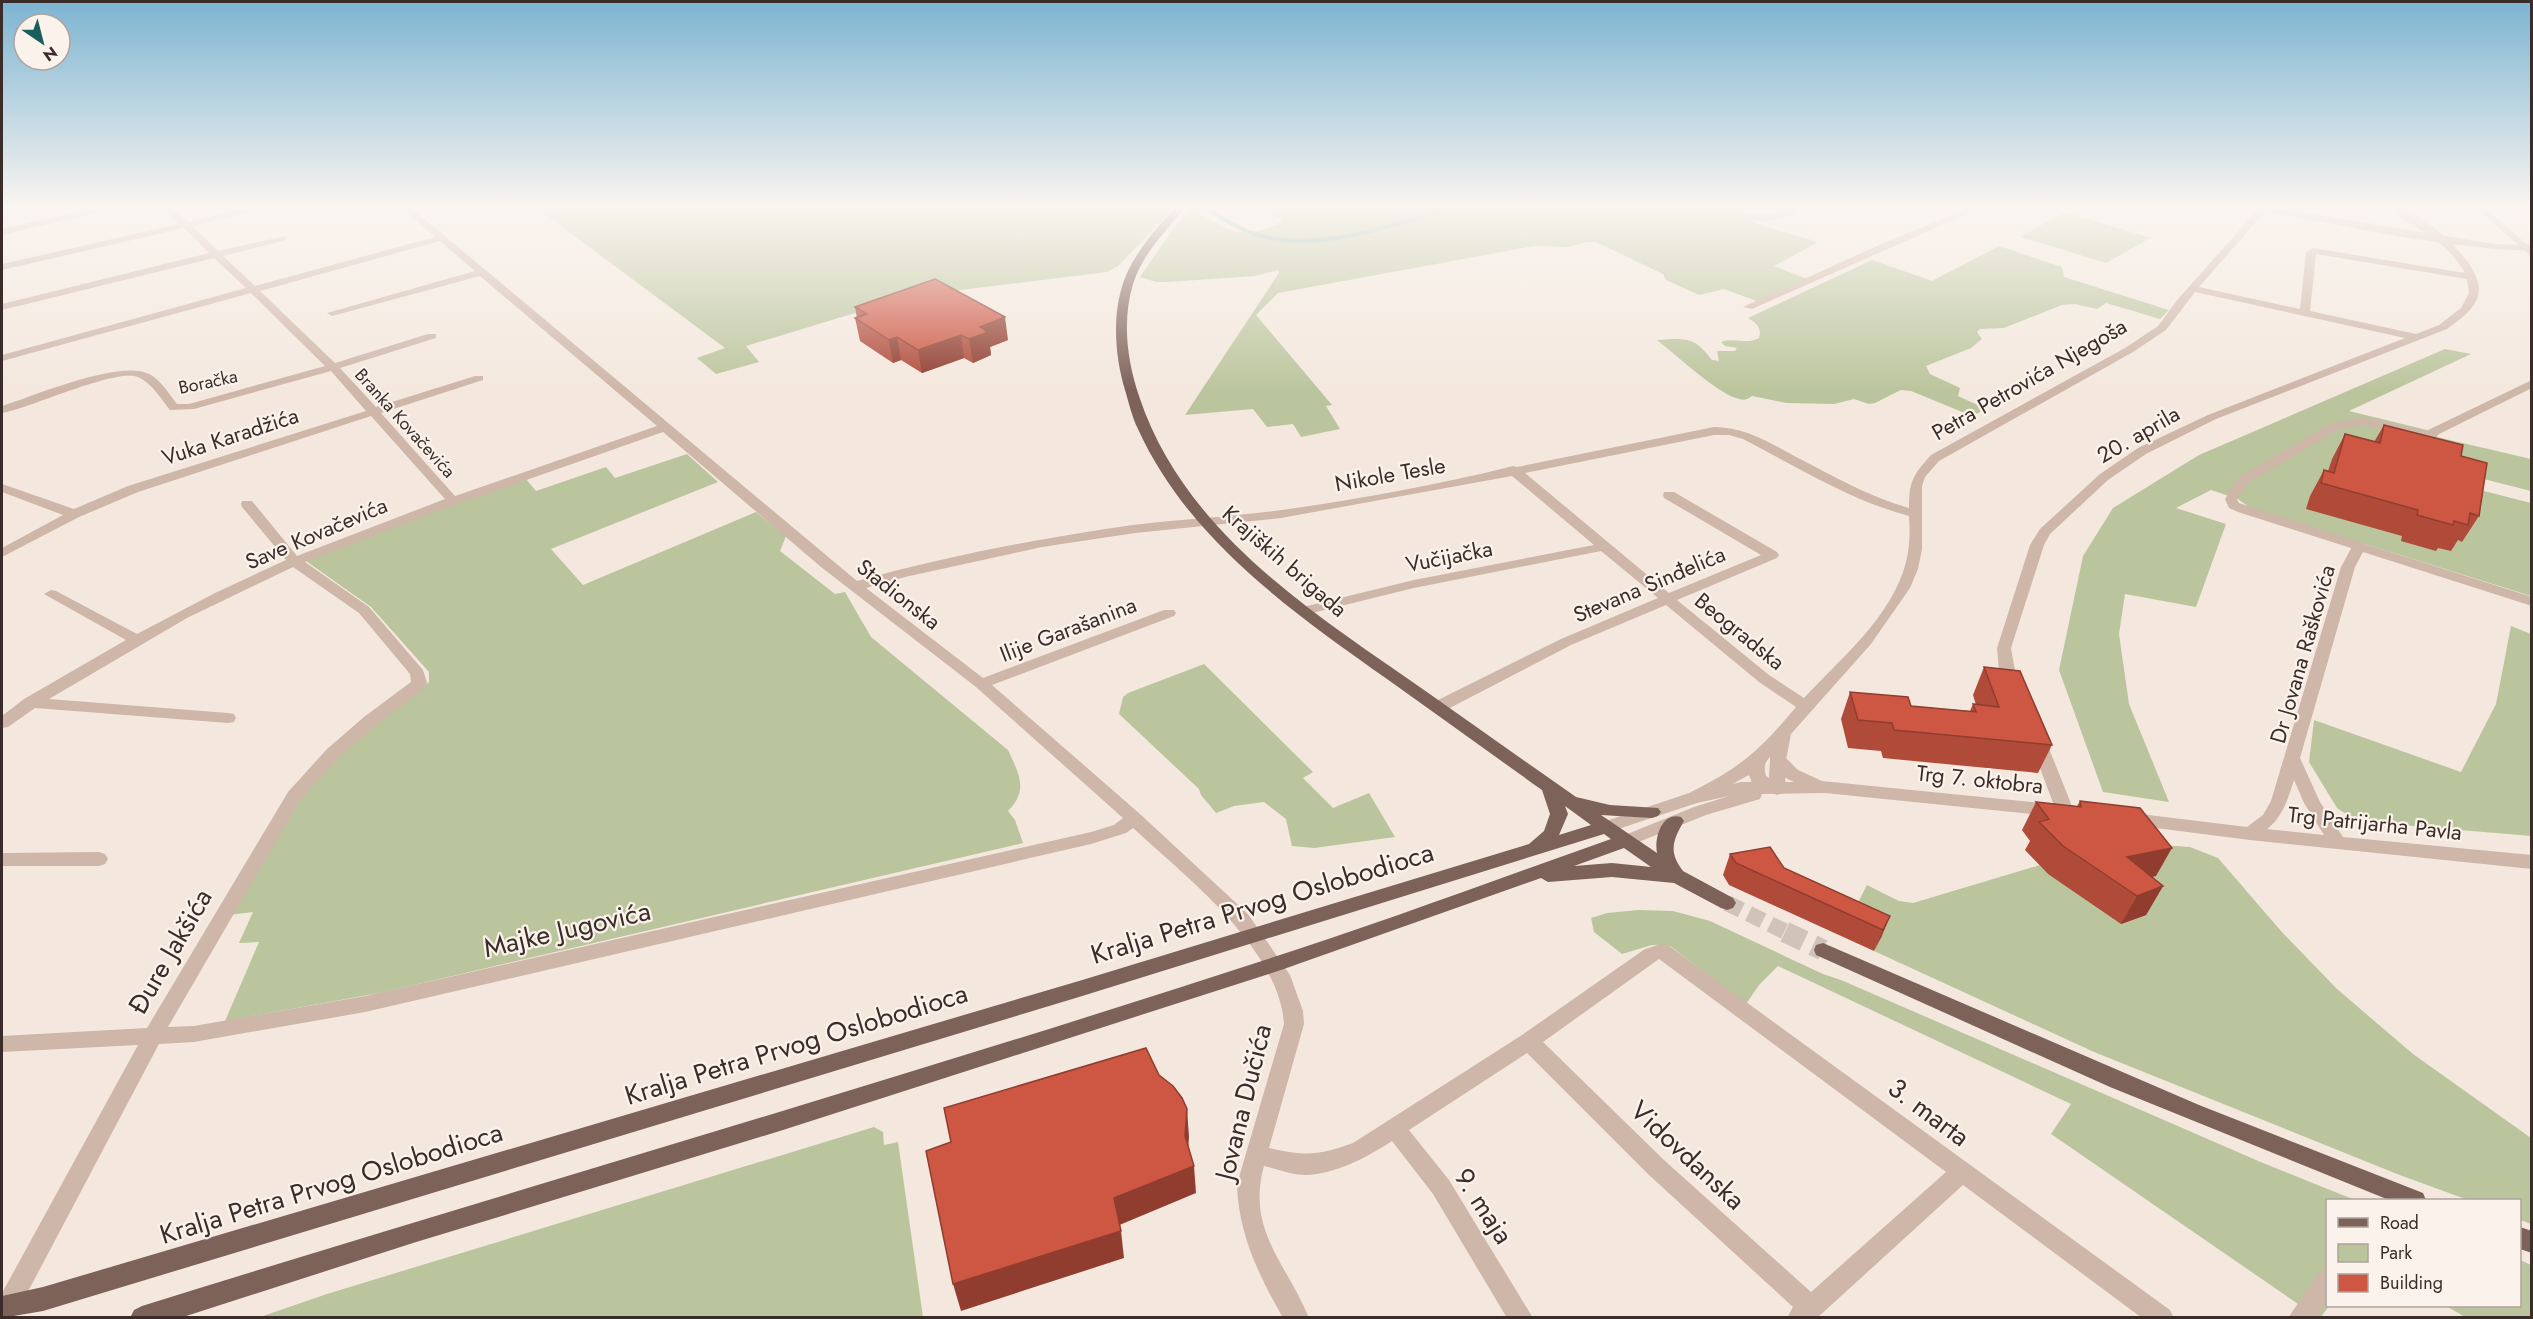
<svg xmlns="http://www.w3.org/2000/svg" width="2533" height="1319" viewBox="0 0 2533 1319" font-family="Jost,sans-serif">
  <rect width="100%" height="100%" fill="#f4e8de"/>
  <g fill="#bbc59d">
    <path d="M534,206H1176L1118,266L1107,272L911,296L746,346L759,362L716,374L697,358L725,348Z"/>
    <path d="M1243,206H1711L1764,226L1818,242L1774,266L1812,281L1762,303L1724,289L1699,295L1666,280L1663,274L1596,242H1586L1569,247L1534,246L1278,293L1256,315L1332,405L1326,406L1340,429L1301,437L1293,424L1267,427L1253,409L1185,415L1279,273L1278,270L1255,276L1168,282H1156L1140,277L1170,233L1191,209C1230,230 1237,242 1282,222L1280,218C1267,215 1256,208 1243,206Z"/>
    <path d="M2064,212L2142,235L2150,238L2106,263L2021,237Z"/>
    <path d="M1999,246L2062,267L2064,277L2169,310L2160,319L2106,303L2097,309L2075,304L2062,305L2004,328L1980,329L1977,332L1982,339L1971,348L1926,366L1930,374L1960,388L1958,396L1986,409L1972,416L1911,391L1901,390L1875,403L1869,404L1854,399L1834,404L1786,403L1752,396C1748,399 1744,401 1739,399C1719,395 1675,354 1657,340C1686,338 1694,336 1712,360L1719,361L1717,351H1735L1737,348L1725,346L1721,342C1733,337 1746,345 1759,338C1762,327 1756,323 1748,318L1872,260L1932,281Z"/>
    <path d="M2445,349L2471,354L2349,411L2439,433L2437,437L2531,459V491L2448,470L2480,490L2531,503V596L2250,508L2238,499L2211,490L2176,508L2226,524L2196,607L2125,594L2119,634L2129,704L2169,802L2103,792L2059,670L2083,556L2113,508L2199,455Z"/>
    <path d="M687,454L718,482L551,549L583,585L756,512L786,536L780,551L835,594L845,592L871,637L1008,750C1019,774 1029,790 1008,811L1015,820L1023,843L384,992L225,1021L259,942L239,943L253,912L229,915L309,785L365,730L429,682V672L371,607L306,561L375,533L526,479L536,491L606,467L615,478Z"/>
    <path d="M2511,626L2531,634V836L2365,822L2349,816L2337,808L2309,762L2314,720L2461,772L2496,704Z"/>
    <path d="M1204,664L1313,772L1303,778L1333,808L1369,793L1395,837L1314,848L1292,846L1286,819L1264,802L1234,806L1216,813L1201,795L1199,789L1119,714L1123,697L1128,693Z"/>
    <path d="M2161,845L2190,847L2218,858L2281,931L2337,989L2413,1054L2531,1138V1224L2520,1220V1200H2468L2397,1174L2094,1052L1874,951L1881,938L1848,922L1867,885L1899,901L1913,903L2040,865L2048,874L2111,885Z"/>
    <path d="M1638,910L1673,911L1710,921L1823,974L1841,980L2263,1163L2355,1200H2328L2329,1306L2321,1317H2317L2051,1134L2071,1104L1778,966L1759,985L1746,1004L1670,946L1652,945L1622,954L1594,932L1591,918L1607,913Z"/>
    <path d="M874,1127L883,1132L884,1145L898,1142L923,1317H260L327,1294Z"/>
    <path d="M2520,1260L2531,1265V1317H2465L2446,1306H2520Z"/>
  </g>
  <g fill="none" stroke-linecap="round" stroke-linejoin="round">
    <path stroke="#7bb3b0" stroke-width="4" d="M1202,206C1219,216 1236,228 1255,234C1316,255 1398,223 1458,206"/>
    <path stroke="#cfc3ba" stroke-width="16" stroke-dasharray="16 8" stroke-linecap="butt" d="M1727,903L1788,933"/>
    <path stroke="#cfc3ba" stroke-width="21" stroke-dasharray="21 10" stroke-linecap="butt" d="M1785,932L1823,950"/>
    <g fill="#ceb6a9" fill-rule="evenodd">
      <path d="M107,206H122L2,235V229Z"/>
      <path d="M162,206H171L188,222L257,206H272L192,226L218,251L286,236V240L223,256L255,286L435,237L400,206H409L857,581C948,556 1040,538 1133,525C1182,519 1232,517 1282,510C1359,499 1438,485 1513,466L1517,467L1714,427C1746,427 1772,444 1800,459C1835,477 1870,497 1909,508C1909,481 1913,475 1931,455L2125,348L2158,326L2178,299L2261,206H2270L2199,287L2300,309L2306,252L2313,248L2465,273C2444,236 2415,232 2388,206C2416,205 2480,260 2479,290C2478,308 2459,320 2447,329L2216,419L2146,454L2108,480L2050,534L2044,545L2011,648L2015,671L2022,686L2019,689L2014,691L2009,689L1999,671L1997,648L2030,545L2040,529L2100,474L2138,448L2208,415L2405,338L2195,292L2166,330L2133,352L1939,461L1925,477L1922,486V549L1918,569L1910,588L1871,644L1791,734L1786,760L1785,789L1783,793L1777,795L1752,783L1749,775L1703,800H1691L1689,796L1691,792C1740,768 1762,748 1796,707L1759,682L1666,605L1571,645L1444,711H1432L1430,707L1432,703L1561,639L1658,598L1601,551L1414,588L1304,615L1297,611L1299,608L1414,580L1594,545L1512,476L1281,518L1135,533L1042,547L905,577L866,588L983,678L1164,610H1174L1176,613L1174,616L992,685L1140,814L1248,914L1290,975L1303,1011L1304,1024L1269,1148C1306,1156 1317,1156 1353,1143L1522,1035L1645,949L1662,944L1669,946L2170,1310L2174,1318H2142L1963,1185L1817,1318H1787L1793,1307L1648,1174L1527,1053L1409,1130L1449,1180L1533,1318H1507L1433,1194L1392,1141C1366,1158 1336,1174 1305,1175C1292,1175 1277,1169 1264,1166C1246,1230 1287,1264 1309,1318H1283C1259,1276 1238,1233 1237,1184L1284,1024C1279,948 1186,877 1133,828L1126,833L1091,844L365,1012L194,1042L159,1044L14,1318H2V1293L138,1045L2,1052V1036L147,1028L288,792L327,749L364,717L411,682L410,674L359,613L293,567L187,618L49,699L228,713L234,714L236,718L234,722L228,723L35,708L8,727L2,728V716L24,699L126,640L44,594L51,590L56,591L137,634L215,593L286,560L242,507L241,504L242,501H252L297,556L445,499L371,416L138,492L79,517L2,557V548L63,515L2,492V484L74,509L128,486L366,411L331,371L194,409L170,410C161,399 152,383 138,377C115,368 31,408 2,413V406C34,396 120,359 149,374C161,380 169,394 177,404H189L325,366L251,293L2,361V355L246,288L214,258L2,310V304L209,253L184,228L2,270V264L179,224ZM440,241L475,271L327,313L332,316L480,276L657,426L455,496L381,413L483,380V376H475L376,407L340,368L436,338V334H428L335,363L260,291ZM2316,254L2467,279L2469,293L2461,308L2439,325L2416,334L2310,311ZM663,432L821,567L976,687L1123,818L1114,825L1091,832L365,996L194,1026L168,1027L300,800L339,757L376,725L420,692L427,683L423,670L369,607L305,562L438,511ZM1714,435H1729L1743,439C1797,467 1850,500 1909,516C1910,531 1910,547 1906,562C1892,617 1841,658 1804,698L1769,675L1677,600L1777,558L1779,555L1777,552L1674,492H1664L1663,495L1664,498L1761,555L1669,593L1525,473ZM1770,757V760L1769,778L1766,776C1764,768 1764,763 1770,757ZM1659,959L1946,1172L1811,1292L1664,1160L1543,1042Z"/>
      <path d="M1719,206C1735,206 1748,216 1765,215C1779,215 1791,205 1805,206C1783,225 1741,226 1719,206Z"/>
      <path d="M1974,206H1985L1752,309L1743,307L1879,245Z"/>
      <path d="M2474,206H2483L2532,249V257Z"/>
      <path d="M2532,380V388L2431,438L2427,439L2364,425L2339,429L2248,483L2237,499L2239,503L2248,506L2364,543L2366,546L2364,549H2354L2238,512L2229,508L2225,499L2239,477L2332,423L2364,417L2426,431Z"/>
      <path d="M2038,736L2044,737L2046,741L2074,811L2071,815H2059L2056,811L2030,741L2032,737Z"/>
      <path d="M99,852L105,854L108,859L105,864L99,866H2V853Z"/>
      <path d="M2328,1268V1299L2315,1318H2288L2320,1271Z"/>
    </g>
    <g fill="#ceb6a9" fill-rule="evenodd">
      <path d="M2247,206H2265L2494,244L2532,245V251C2438,248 2343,225 2251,209Z"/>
      <path d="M2359,542L2532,597V606L2363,552L2355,567L2300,758L2320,802L2343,837L2532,855V869L2250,840L2132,825L2126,823L2123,819L2126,815L2132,813L2247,827L2263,815L2271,801L2341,567L2354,543ZM2294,780L2304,803L2324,835L2267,829C2283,817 2288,798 2294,780Z"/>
      <path d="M1778,754L1784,756L1798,770L1822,781L2051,804L2057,806L2060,810L2057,814L2051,816L1825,793L1762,794L1760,799L1706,815L1626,847L1620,845L1617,841L1620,837L1694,807L1729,796L1697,803L1606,833L1600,831L1597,827L1600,823L1695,791L1742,782H1794L1786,778L1770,760L1772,756Z"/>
    </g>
    <g fill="#7d6259" fill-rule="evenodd">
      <path d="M1177,206H1186C1167,231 1143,252 1133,284C1122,321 1127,360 1139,396C1184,532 1312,612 1424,690C1475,726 1526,762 1576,797L1610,805L1658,808L1661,812L1658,816L1652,818L1601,815L1657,853C1654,838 1662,811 1681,817L1684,821C1673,840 1668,852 1683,871L1733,898L1736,903L1733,908L1727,910L1721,908L1674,883L1612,877L1548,882L1541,878L1281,970L783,1130L413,1243L180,1318H130L134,1310L142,1306C517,1189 894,1081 1268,959C1383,922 1497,879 1611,839L1604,834L1079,997L43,1311L2,1318V1296L43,1287L1079,981L1529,844L1544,831L1550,814L1542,790C1490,753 1439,716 1387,679C1291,611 1188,539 1138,429C1132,417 1129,403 1125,390C1114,353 1111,307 1128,271C1140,246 1159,225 1177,206ZM1565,806L1591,825L1559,835L1568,814ZM1624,848L1651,867L1612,863L1574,866Z"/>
      <path d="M1823,943L2199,1105L2423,1193L2426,1200H2389L2110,1087L1816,955L1814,950L1816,945Z"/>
      <path d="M2520,1227L2532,1231V1253L2520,1249Z"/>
    </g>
  </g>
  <g fill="#b04b3a">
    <path d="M855,307L1008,340L990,347L991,355L973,363L964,358L922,373L901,360L893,363L860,341L855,318H857Z"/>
    <path d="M2384,425L2461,456L2479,516L2462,542L2458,540L2451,551L2438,548L2436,551L2401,541L2402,536L2306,509L2310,496L2324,470L2328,471L2332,459L2345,434L2374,442Z"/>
    <path d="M1984,667L2052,745L2038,773L1883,758L1881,751L1848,748L1841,719L1850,692L1911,706L1970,711L1973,704L1976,705L1973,695Z"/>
    <path d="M2080,801L2156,876L2151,877L2163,886L2146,915L2121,924L2048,874L2025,850L2030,841L2022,830L2036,802L2077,806Z"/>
    <path d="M1730,854L1890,916L1874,951L1729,885L1723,875Z"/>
  </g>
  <g fill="#903d2f">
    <path d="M1005,317L1008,340L990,347L991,355L973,363L969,339L980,327Z"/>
    <path d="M961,335L964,358L922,373L918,350Z"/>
    <path d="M897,337L901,360L893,363L889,340Z"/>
    <path d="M2172,848L2156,876L2119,883L2127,857Z"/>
    <path d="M2163,886L2146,915L2121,924L2137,896Z"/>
    <path d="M1890,916L1881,938L1874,951L1883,930Z"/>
    <path d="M1187,1109L1189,1137L1187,1164L1185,1136Z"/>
    <path d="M1194,1166L1196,1193L1117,1226L1114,1198Z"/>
    <path d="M1121,1231L1124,1258L961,1311L953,1284Z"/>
  </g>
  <g fill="#cd5743" stroke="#903d2f" stroke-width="1.5">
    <path d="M935,279L1005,317L980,327L988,332L969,339L961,335L918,350L897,337L889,340L855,318L867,314L855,307Z"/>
    <path d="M2384,425L2463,445L2461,456L2487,463L2479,516L2470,513L2468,525L2454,521L2453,525L2417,515L2418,510L2321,483L2324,470L2334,473L2345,434L2380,443Z"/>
    <path d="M1984,667L2020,671L2052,745L1894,730L1892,723L1858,720L1850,692L1908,697L1911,706L1976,712L1973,704L1999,707Z"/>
    <path d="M2080,801L2140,808L2172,848L2127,857L2163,886L2137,896L2063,846L2039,822L2049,819L2036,802L2081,807Z"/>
    <path d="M1770,847L1784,868L1890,916L1883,930L1736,863L1730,854Z"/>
    <path d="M1146,1048L1159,1075L1173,1086L1182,1098L1187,1109L1185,1136L1194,1166L1114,1198L1121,1231L953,1284L926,1151L951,1142L944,1108Z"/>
  </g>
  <linearGradient id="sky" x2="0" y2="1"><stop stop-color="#7cb4d2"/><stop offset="0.53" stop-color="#faf5f0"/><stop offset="1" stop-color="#faf5f0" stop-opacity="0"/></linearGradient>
  <rect width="2533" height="390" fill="url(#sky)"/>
  <g text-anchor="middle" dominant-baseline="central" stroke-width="4.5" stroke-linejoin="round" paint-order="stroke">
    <g font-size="18" fill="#3a2d29" stroke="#fbf2eb">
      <text transform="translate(208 382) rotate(-12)">Boračka</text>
      <text transform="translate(405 423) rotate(48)">Branka Kovačevića</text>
    </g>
    <g font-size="22" fill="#3a2d29" stroke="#fbf2eb">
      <text transform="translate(2029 379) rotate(-30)">Petra Petrovića Njegoša</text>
      <text transform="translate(2138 434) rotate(-30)">20. aprila</text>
      <text transform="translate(230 436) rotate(-18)">Vuka Karadžića</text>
      <text transform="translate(1390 474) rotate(-10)">Nikole Tesle</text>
      <text transform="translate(316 533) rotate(-23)">Save Kovačevića</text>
      <text transform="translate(1449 556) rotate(-11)">Vučijačka</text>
      <text transform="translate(1285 561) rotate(41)">Krajiških brigada</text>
      <text transform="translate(1649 584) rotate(-23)">Stevana Sinđelića</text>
      <text transform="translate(899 594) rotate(38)">Stadionska</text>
      <text transform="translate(1068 629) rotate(-21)">Ilije Garašanina</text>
      <text transform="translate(1740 631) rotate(39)">Beogradska</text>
      <text transform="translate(2302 654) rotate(-74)">Dr Jovana Raškovića</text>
      <text transform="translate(1980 779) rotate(6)">Trg 7. oktobra</text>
      <text transform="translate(2375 823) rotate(6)">Trg Patrijarha Pavla</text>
    </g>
    <g font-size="27" fill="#3a2d29" stroke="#fbf2eb">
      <text transform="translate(1262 903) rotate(-17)">Kralja Petra Prvog Oslobodioca</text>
      <text transform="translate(567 929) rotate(-13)">Majke Jugovića</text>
      <text transform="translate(170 951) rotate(-60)">Đure Jakšića</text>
      <text transform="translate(796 1044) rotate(-17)">Kralja Petra Prvog Oslobodioca</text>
      <text transform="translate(1243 1102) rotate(-76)">Jovana Dučića</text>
      <text transform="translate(1929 1112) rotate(37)">3. marta</text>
      <text transform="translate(1688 1155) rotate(43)">Vidovdanska</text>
      <text transform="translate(331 1183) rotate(-17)">Kralja Petra Prvog Oslobodioca</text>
      <text transform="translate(1484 1206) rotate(57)">9. maja</text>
    </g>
  </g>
  <rect width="2533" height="1319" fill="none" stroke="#3a2d29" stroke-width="6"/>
  <rect x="2326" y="1199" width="195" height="108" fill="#fbf2eb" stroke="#aea39d" stroke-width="1.5"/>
  <rect x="2338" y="1218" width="30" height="9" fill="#7d6259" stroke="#aea39d" stroke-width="1.5"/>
  <text x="2380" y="1229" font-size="18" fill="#3a2d29">Road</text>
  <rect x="2338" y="1244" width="30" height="18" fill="#bbc59d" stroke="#aea39d" stroke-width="1.5"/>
  <text x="2380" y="1259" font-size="18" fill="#3a2d29">Park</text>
  <rect x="2338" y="1274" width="30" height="18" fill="#cd5743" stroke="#aea39d" stroke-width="1.5"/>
  <text x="2380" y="1289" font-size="18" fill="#3a2d29">Building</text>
  <g transform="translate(42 42) rotate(145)"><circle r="28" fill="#fbf2eb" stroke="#aea39d" stroke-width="1.5"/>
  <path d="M0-4.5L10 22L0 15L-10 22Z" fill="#1b5f5d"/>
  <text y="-9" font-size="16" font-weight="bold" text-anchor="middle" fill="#3a2d29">N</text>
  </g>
</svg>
